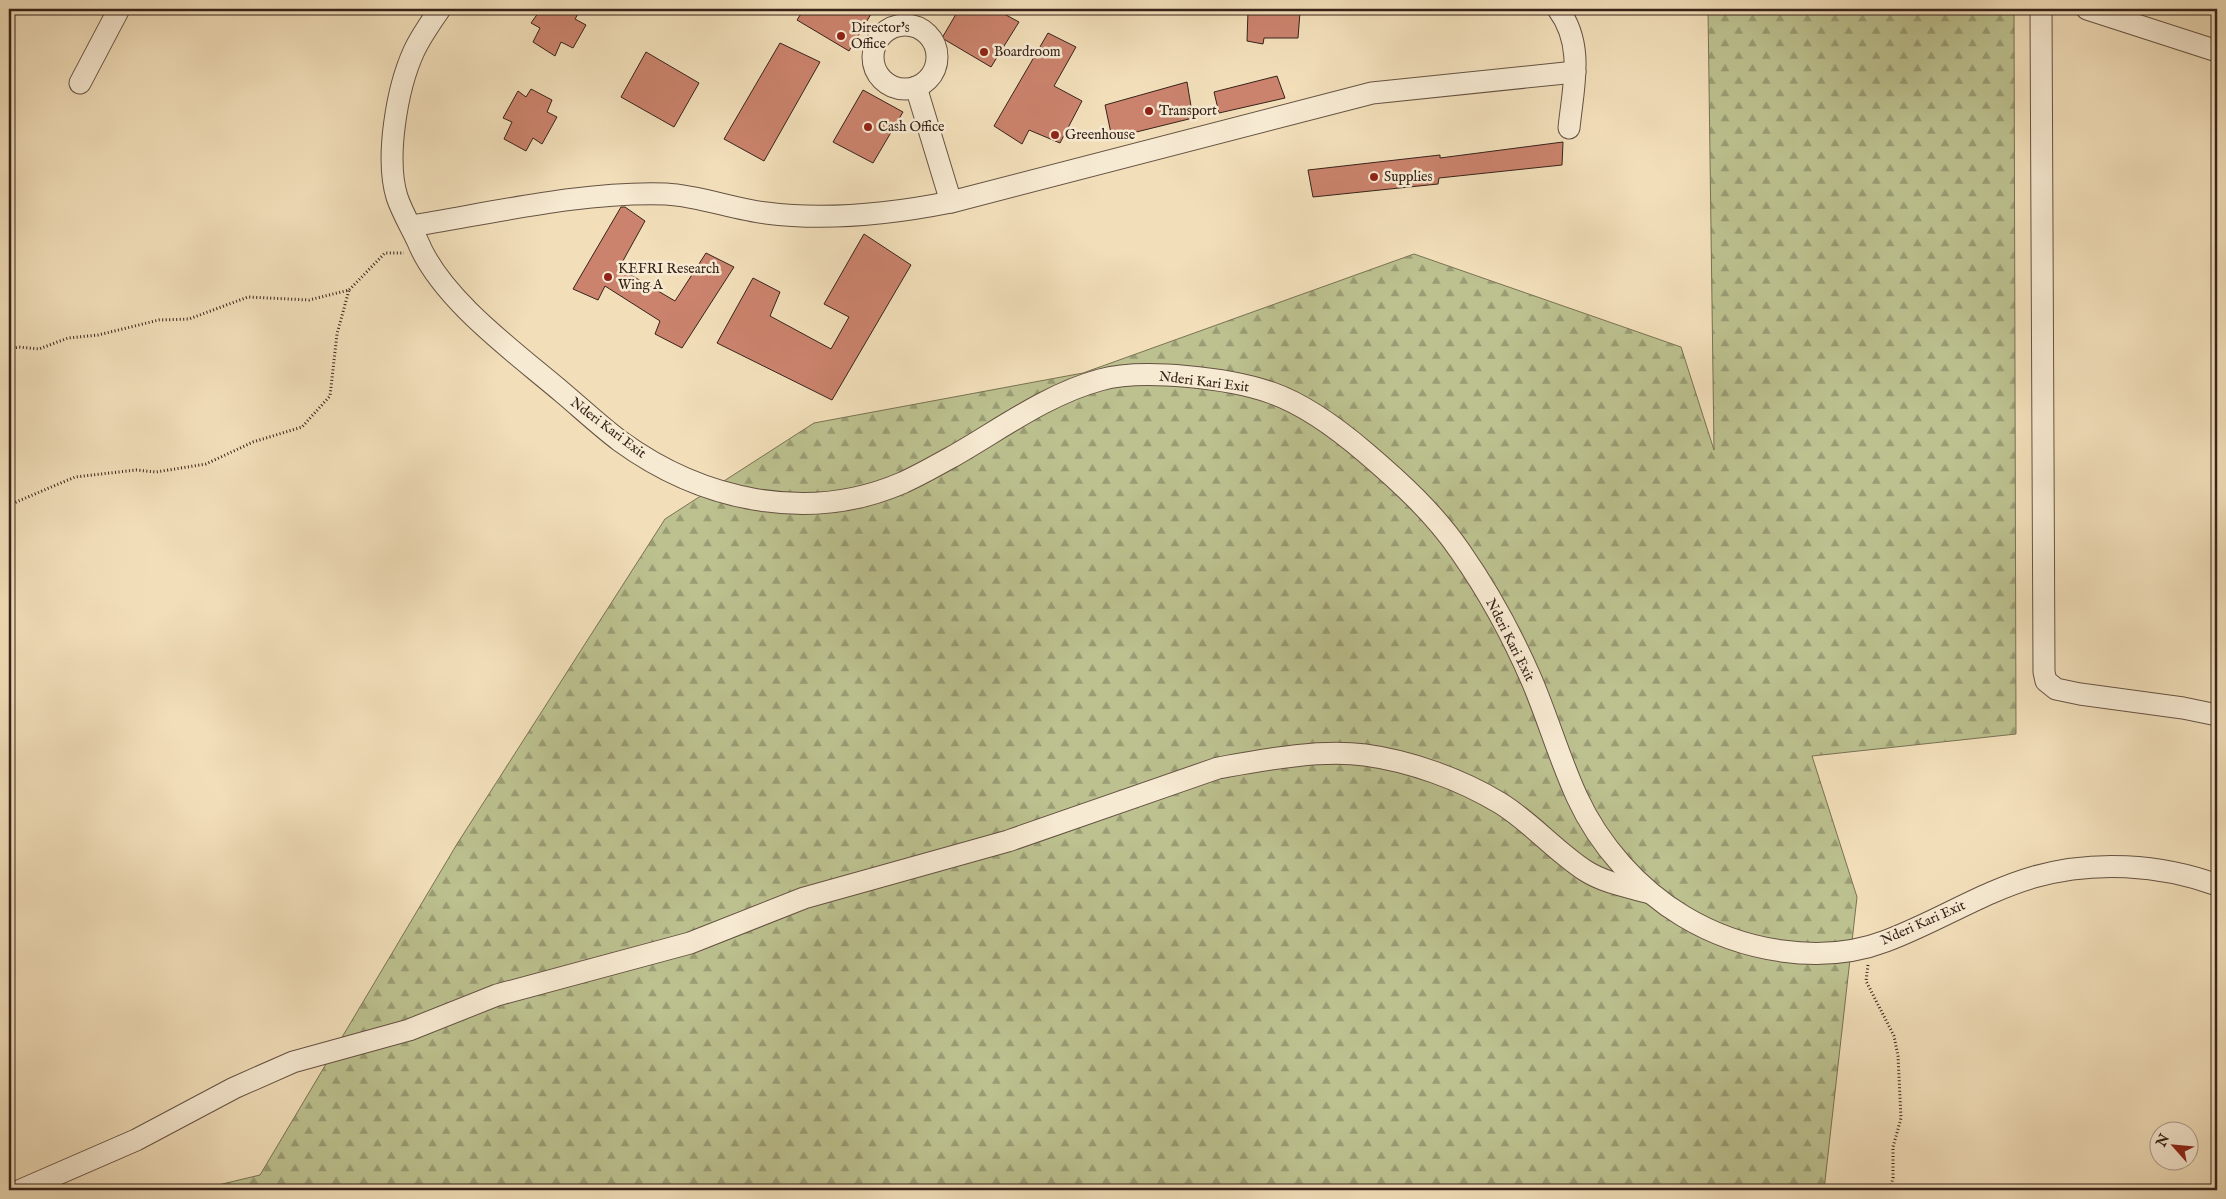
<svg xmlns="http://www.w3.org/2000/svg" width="2226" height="1199" viewBox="0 0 2226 1199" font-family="'IM FELL English',serif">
  <defs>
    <pattern id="forest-firs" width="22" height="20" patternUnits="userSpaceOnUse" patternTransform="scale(1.25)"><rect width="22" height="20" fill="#bcc18f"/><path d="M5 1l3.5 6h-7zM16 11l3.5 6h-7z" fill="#9a9c74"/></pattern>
  </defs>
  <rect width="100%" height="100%" fill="#f2dfba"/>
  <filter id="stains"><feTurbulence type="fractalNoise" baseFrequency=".004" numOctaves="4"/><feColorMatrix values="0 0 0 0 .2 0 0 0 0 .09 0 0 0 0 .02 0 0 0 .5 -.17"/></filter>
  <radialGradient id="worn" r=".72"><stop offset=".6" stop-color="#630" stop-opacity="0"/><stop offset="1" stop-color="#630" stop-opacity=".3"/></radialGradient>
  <path fill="url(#forest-firs)" stroke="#797254" d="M1708,9H2014L2016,734L1812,756L1857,897L1824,1190H197L260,1175L457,844L665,519L814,423L1083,373L1414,254L1681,347L1714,450Z"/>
  <g fill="#cb836d" stroke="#36231a">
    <path d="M541,9H581L575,19L586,25L573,48L561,42L555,56L533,42L540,28L531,23Z"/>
    <path d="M804,9H874L849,51L797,20Z"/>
    <path d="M959,9H995L1019,22L991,67L942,38Z"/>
    <path d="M1248,11L1300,12L1298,38H1264L1263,44L1247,41Z"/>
    <path d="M1048,33L1076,47L1054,86L1082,101L1060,143L1029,130L1022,144L994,126Z"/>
    <path d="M780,43L820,62L764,161L724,139Z"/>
    <path d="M646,52L699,83L674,127L621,97Z"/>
    <path d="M1277,76L1285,98L1219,113L1214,92Z"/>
    <path d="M1187,82L1193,118L1112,138L1105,105Z"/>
    <path d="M531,89L552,100L547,112L557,117L542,144L533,138L526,151L504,139L512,122L503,118L518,91L526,97Z"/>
    <path d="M863,90L903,112L873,163L833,142Z"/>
    <path d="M1563,142L1562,165L1439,178L1438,184L1313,197L1308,170L1440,155V158Z"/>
    <path d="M621,207H625L645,221L619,268L675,301L706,253L734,267L682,348L655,334L660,321L605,286L598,300L573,289Z"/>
    <path d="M864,234L911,265L832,400L717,343L753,278L780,292L770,316L831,349L849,317L824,304Z"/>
  </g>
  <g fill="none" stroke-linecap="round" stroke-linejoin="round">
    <defs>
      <g id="minor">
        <path d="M440,9C431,22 421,36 414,51C397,88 385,158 397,197C402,212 411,227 418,242C441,299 516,353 563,393C582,409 600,426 620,441C701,500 807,524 902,483C920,475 939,464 957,454C1002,428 1048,394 1100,380C1142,368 1230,378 1272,393C1306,405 1338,429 1366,453C1400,482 1434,513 1460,551C1488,591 1513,637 1532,681C1548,719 1560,760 1577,797C1599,845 1638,889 1683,916C1741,951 1821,966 1886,941C1937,922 1982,892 2034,877C2093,860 2160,864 2217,885"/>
        <path d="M1558,9C1585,45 1573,87 1569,128"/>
        <path d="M2041,9L2044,672L2046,681L2056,689L2080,694L2183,708L2217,715"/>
        <path d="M2087,9L2217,51"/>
        <circle cx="905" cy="57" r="32"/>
        <path d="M80,83L119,9"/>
        <path d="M916,87L951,202"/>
        <path d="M411,226C492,213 585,191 666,194C700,196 733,209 766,213C828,221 891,214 951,202L1372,93L1575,72"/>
        <path d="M21,1190L136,1140L234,1088L293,1062L409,1030L497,995L690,943L804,898L1008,841L1218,768C1263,760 1319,749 1365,755C1410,761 1460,779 1500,803C1531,822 1555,851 1586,871C1605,883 1629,887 1650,893"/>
      </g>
    </defs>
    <use href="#minor" stroke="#655242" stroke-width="23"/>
    <g stroke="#36231a" stroke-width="3" stroke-dasharray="1 2.5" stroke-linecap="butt">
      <path d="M9,349L19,347L39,349L68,338L98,335L159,320L189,319L248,297L309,300L349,290L385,253H404"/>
      <path d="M9,505L75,477L136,470L156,472L206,464L253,442L302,427L330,396L337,334L349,290"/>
      <path d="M1868,965L1866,981L1894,1036L1898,1056L1901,1118L1893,1147V1178L1890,1190"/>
    </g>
    <use href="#minor" stroke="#f7ead2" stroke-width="21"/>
  </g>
  <g fill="#8f2418" stroke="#f7ead2" stroke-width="2">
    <circle cx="841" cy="36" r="5"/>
    <circle cx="984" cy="52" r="5"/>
    <circle cx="1149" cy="111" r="5"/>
    <circle cx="868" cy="127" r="5"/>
    <circle cx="1055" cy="135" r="5"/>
    <circle cx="1374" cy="177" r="5"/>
    <circle cx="608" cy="277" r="5"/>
  </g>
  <g text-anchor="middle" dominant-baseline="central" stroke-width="5" stroke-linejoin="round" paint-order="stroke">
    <g font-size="14" fill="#36231a" stroke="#f7ead2" text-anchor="start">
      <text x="851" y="28">Director's<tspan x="851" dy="16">Office</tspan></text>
      <text x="994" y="52">Boardroom</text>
      <text x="1159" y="111">Transport</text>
      <text x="878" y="127">Cash Office</text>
      <text x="1065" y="135">Greenhouse</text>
      <text x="1384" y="177">Supplies</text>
      <text x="618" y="269">KEFRI Research<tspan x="618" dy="16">Wing A</tspan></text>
    </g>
    <g font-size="14" fill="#36231a" stroke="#f7ead2">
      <text transform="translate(1204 382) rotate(7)">Nderi Kari Exit</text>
      <text transform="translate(608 428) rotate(37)">Nderi Kari Exit</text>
      <text transform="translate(1510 640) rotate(63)">Nderi Kari Exit</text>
      <text transform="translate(1923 923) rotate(-24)">Nderi Kari Exit</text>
    </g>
  </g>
  <rect width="2226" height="1199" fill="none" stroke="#f2dfba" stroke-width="30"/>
  <rect x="10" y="10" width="2206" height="1179" fill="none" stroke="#36231a" stroke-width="2.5"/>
  <rect x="15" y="15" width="2196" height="1169" fill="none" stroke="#36231a"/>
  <g transform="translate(2174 1146) rotate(297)"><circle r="24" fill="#f7ead2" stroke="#aa9a88"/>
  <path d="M0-4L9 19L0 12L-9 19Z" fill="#8f2418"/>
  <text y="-8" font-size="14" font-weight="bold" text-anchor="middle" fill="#36231a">N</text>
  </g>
  <rect width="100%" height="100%" filter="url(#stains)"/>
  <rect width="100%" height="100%" fill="url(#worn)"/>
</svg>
